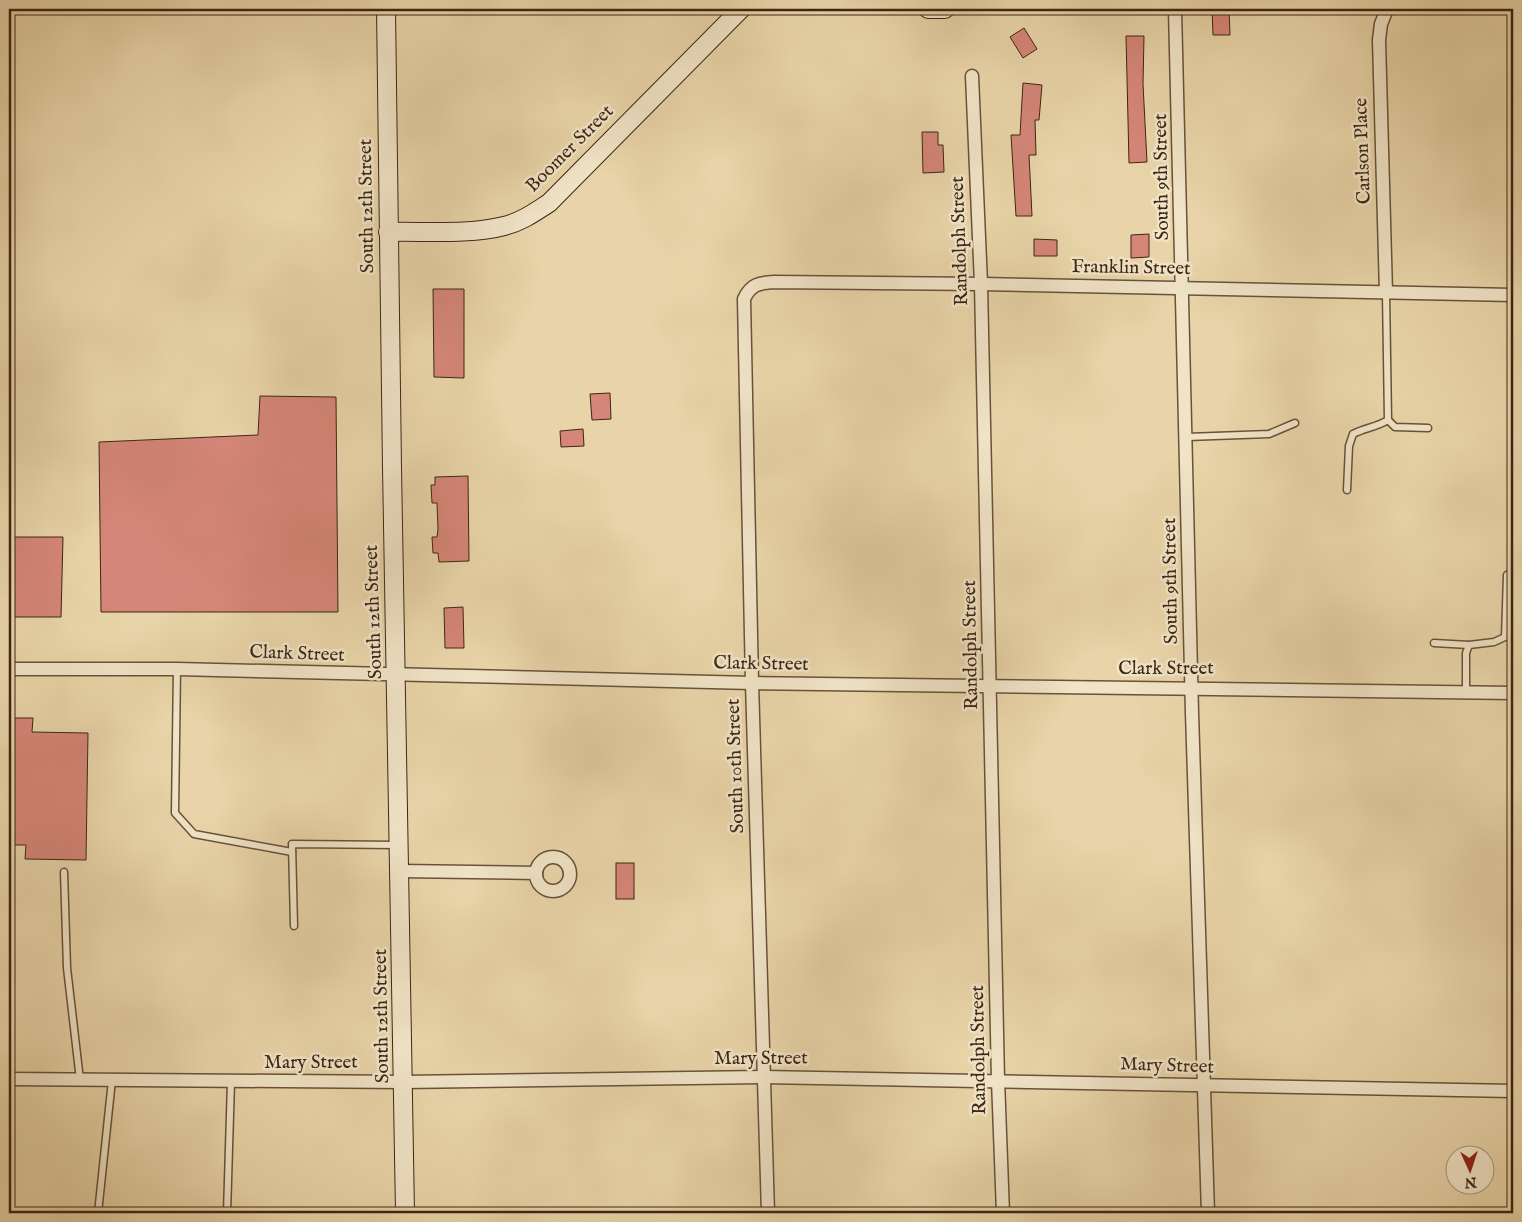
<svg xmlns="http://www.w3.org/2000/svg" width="1522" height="1222" viewBox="0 0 1522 1222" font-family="'IM FELL English',serif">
  <rect width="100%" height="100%" fill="#e8d4a8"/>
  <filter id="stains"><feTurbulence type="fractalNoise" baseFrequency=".004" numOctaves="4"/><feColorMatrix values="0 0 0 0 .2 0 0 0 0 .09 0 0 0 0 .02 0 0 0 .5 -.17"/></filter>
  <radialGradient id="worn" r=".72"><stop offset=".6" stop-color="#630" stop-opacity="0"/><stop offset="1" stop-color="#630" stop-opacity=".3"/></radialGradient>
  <g fill="#d58678" stroke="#3d2615">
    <path d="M1212,9H1229L1230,35H1213Z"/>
    <path d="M1024,28L1037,49L1023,58L1010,37Z"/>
    <path d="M1126,36H1144L1143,84L1147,162L1129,163Z"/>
    <path d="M1023,83L1042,85L1039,120H1035L1036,155H1029L1032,216H1016L1011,135H1020Z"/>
    <path d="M922,132H938V145H943L944,172L923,173Z"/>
    <path d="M1149,234V257L1131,258V235Z"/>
    <path d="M1034,239L1057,240V256H1034Z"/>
    <path d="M433,289H464V378L434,377Z"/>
    <path d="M610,393L611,419L592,420L590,394Z"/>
    <path d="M260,396L336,397L338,612H101L99,442L258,435Z"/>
    <path d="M583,429L584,446L561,447L560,431Z"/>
    <path d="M468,476L469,561L439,562L438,553H433L432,537H437L438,529L437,503H432L431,485H435V477Z"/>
    <path d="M9,537H63L61,617H9Z"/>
    <path d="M463,607L464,648H445L444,608Z"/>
    <path d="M9,718H33L32,732L88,733L86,860L25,859L26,845H9Z"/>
    <rect x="616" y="863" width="18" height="36"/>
  </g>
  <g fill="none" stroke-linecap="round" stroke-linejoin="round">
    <defs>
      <g id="lane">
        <path d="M1388,420L1395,427L1428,428"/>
        <path d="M1187,437L1269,434L1295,423"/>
        <path d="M1347,490L1349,446L1353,434C1364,428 1377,427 1388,420L1386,293"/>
        <path d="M1434,643L1469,645"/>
        <path d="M177,669L175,813L194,834L292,852"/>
        <path d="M1466,692V653L1469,645L1494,642L1505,637L1507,575"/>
        <path d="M64,872L67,968L80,1080"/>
        <path d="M294,926L292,844L398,845"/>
        <path d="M98,1213L112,1080"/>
        <path d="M227,1213L231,1082"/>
      </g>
      <g id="street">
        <path d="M1175,9L1192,713L1208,1213"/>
        <path d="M972,76L981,284L998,1080L1003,1213"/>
        <path d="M1386,293L1379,40L1381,24L1387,9"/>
        <path d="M9,669H177L752,683L1513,693"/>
        <circle cx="553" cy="874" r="17"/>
        <path d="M400,871L536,873"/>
        <path d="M9,1079L404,1082L763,1077L1513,1091"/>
        <path d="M768,1213L752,683L744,299C751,284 759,283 774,282L981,284L1513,295"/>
      </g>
      <g id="secondary">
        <path d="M386,9L392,467L405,1213"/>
        <path d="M928,9H945"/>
        <path d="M388,232C423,231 471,235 504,226C521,222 535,212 549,203L741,9"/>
      </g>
    </defs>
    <use href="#lane" stroke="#68523a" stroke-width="9"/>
    <use href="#street" stroke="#68523a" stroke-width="15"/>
    <use href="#secondary" stroke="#3d2615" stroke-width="20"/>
    <use href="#lane" stroke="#f0e3c6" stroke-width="6"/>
    <use href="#street" stroke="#f0e3c6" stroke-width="12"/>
    <use href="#secondary" stroke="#f0e3c6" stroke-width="18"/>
  </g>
  <g text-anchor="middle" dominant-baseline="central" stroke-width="5" stroke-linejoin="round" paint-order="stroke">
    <g font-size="19" fill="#3d2615" stroke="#f0e3c6">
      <text transform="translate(570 149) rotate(-45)">Boomer Street</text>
      <text transform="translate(1363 151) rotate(-92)">Carlson Place</text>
      <text transform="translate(1162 177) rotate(-91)">South 9th Street</text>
      <text transform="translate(367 206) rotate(-91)">South 12th Street</text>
      <text transform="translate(960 241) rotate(-92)">Randolph Street</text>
      <text transform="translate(1131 268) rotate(1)">Franklin Street</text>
      <text transform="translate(1171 581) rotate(-91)">South 9th Street</text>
      <text transform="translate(374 612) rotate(-92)">South 12th Street</text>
      <text transform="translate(971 645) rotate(-91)">Randolph Street</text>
      <text transform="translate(297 654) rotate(2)">Clark Street</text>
      <text transform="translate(761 664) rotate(1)">Clark Street</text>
      <text x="1166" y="669">Clark Street</text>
      <text transform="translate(736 766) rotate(-92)">South 10th Street</text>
      <text transform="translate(382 1016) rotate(-91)">South 12th Street</text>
      <text transform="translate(979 1050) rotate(-91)">Randolph Street</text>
      <text x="761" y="1059">Mary Street</text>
      <text x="311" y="1063">Mary Street</text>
      <text transform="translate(1167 1066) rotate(2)">Mary Street</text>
    </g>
  </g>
  <rect width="1522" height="1222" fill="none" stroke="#e8d4a8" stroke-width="30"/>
  <rect x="10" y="10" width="1502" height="1202" fill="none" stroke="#3d2615" stroke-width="2.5"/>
  <rect x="15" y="15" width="1492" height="1192" fill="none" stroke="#3d2615"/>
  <g transform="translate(1470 1170) rotate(177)"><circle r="24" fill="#f0e3c6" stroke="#a8977f"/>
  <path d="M0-4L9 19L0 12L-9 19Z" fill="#8f2418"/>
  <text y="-8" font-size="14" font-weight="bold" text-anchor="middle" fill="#3d2615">N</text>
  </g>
  <rect width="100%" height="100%" filter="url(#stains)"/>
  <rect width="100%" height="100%" fill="url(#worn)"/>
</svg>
